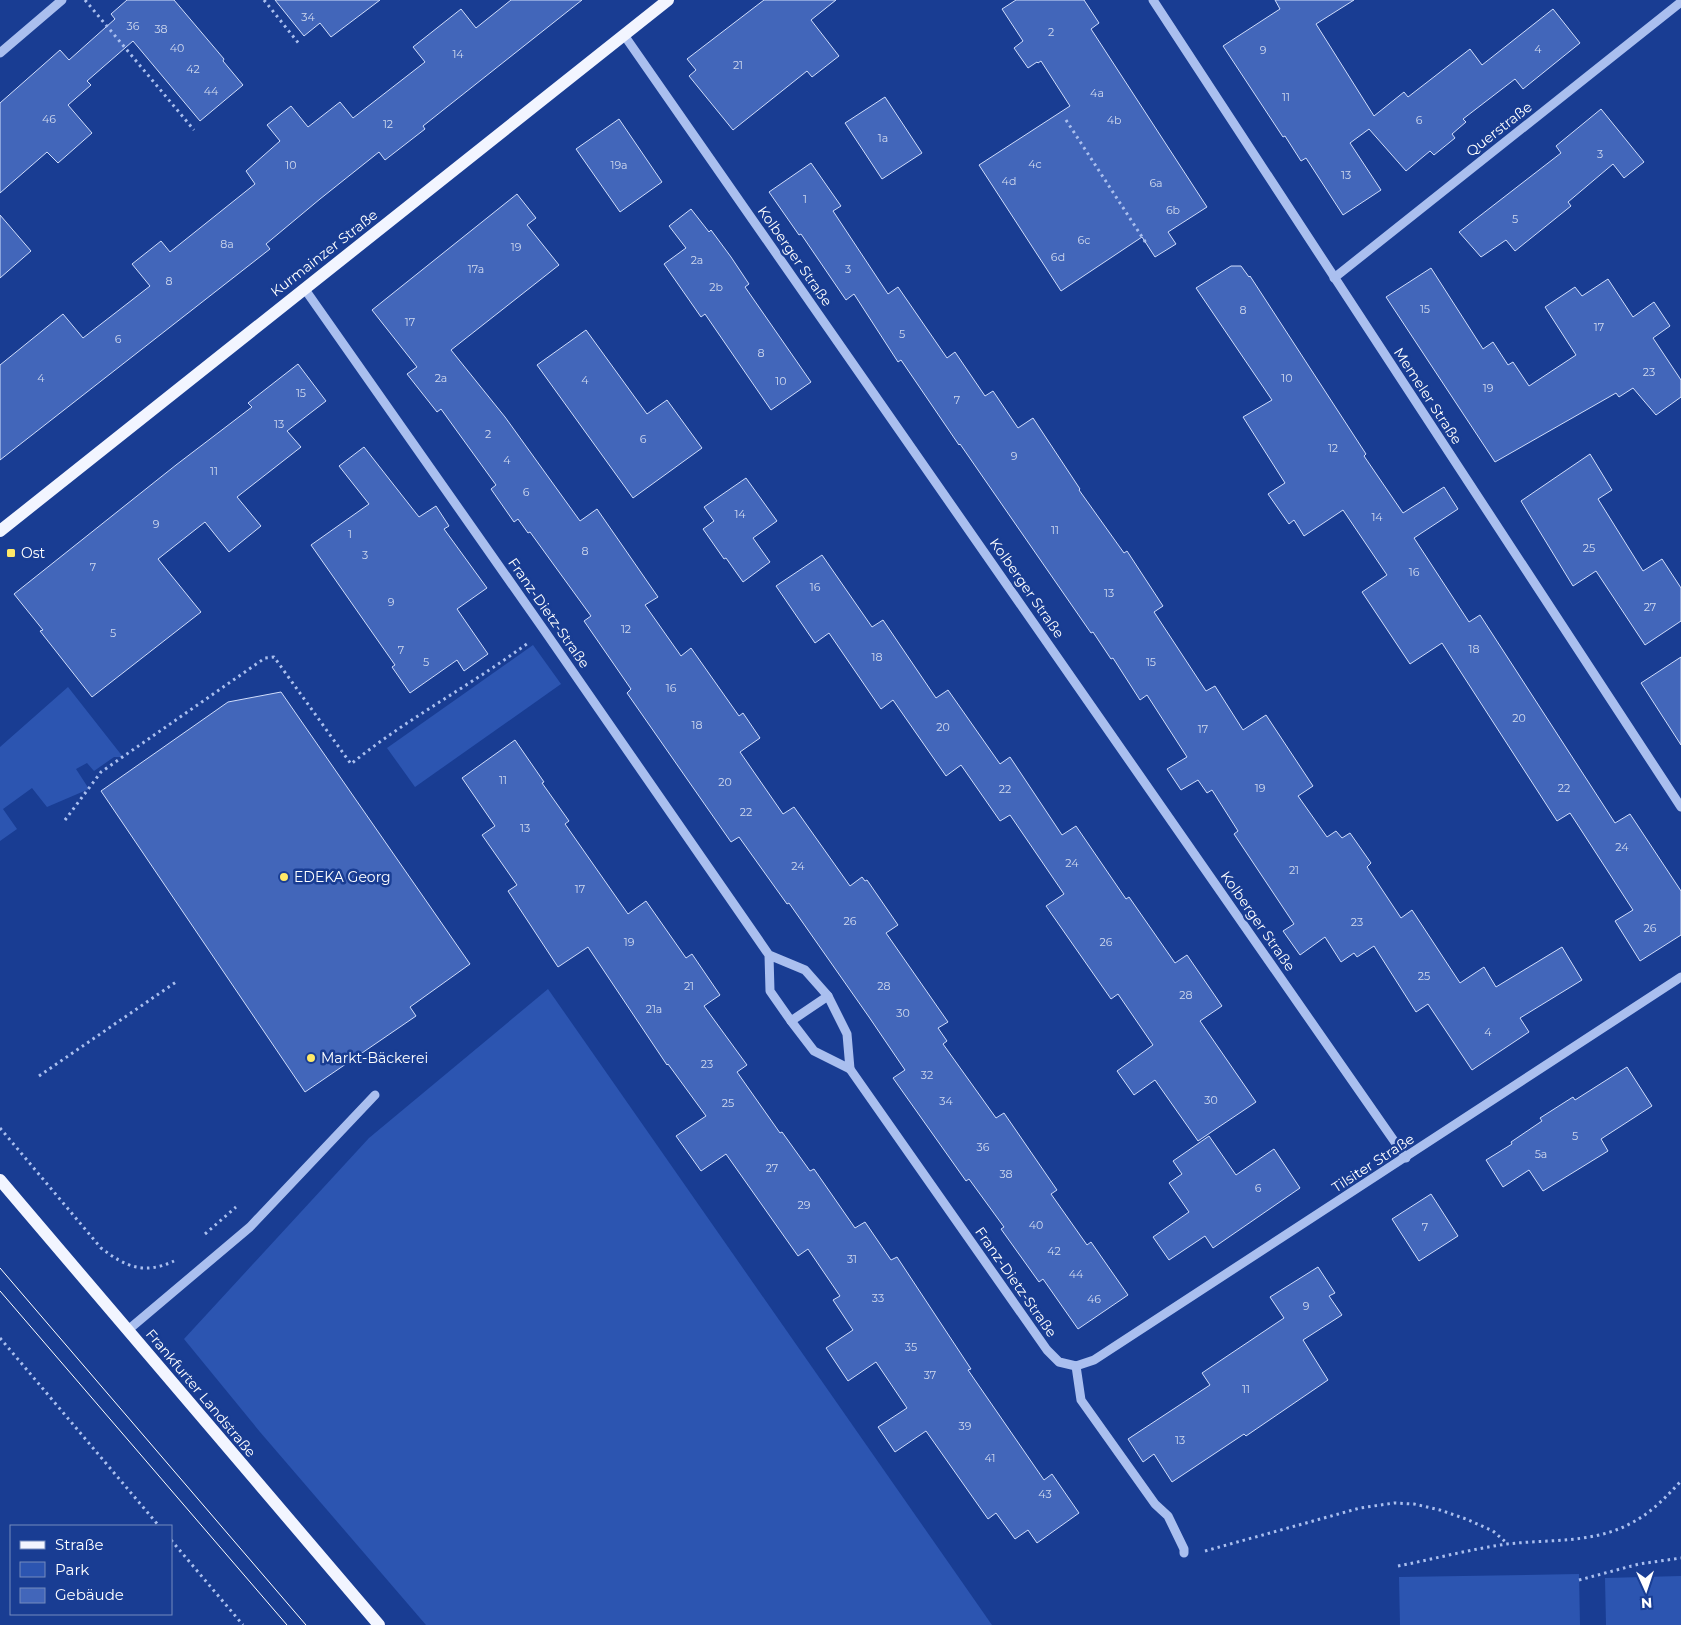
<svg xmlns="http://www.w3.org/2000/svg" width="1681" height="1625" viewBox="0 0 1681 1625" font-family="Montserrat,sans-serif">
  <rect width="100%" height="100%" fill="#193d93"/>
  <g fill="#2c55b1">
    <path d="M533,645L561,684L415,787L387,748Z"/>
    <path d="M68,687L123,757H114L94,771L87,763L76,769L89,789L47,807L32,788L3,809L17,829L0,841V747Z"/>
    <path d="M548,989L992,1625H426L260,1432L184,1339L369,1138Z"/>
    <path d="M1579,1574L1580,1625H1400L1399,1577Z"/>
    <path d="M1681,1576V1625H1606L1605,1578Z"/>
  </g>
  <g fill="#4266ba" stroke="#d0ddfb">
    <path d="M127,0H174L224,59L223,61L243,85L200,121L133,41L87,81L91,85L68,105L92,133L58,163L47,152L0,193V103L60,50L69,60L115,19L111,14Z"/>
    <path d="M275,0H380L331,37L320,23L304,36Z"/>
    <path d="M511,0H582L423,126L425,129L385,160L379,152L320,199L266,244L270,249L0,460V365L63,314L83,338L150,286L132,264L161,241L170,252L255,184L246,171L280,141L267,125L291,106L308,127L340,102L353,118L425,62L413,47L461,9L476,28Z"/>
    <path d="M764,0H836L811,20L839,56L812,77L807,71L733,130L689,76L696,70L687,59Z"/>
    <path d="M1016,0H1084L1099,23L1091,29L1207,207L1168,232L1176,244L1155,257L1142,237L1061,291L979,165L1070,106L1041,61L1038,63L1037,62L1028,68L1014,48L1023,41L1002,9Z"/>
    <path d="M1275,0H1354L1316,24L1374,116L1404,92L1408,97L1470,49L1482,65L1553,9L1580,43L1523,89L1515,79L1463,119L1466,122L1452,134L1455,138L1434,155L1430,151L1406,171L1369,129L1350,143L1381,190L1343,215L1306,158L1301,161L1285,136L1283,137L1223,46L1280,9Z"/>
    <path d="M885,97L922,153L882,179L845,123Z"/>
    <path d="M1601,109L1644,162L1624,178L1613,164L1568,202L1571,206L1515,251L1506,240L1481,257L1459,232L1561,153L1556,146Z"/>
    <path d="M619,119L662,182L620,212L576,149Z"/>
    <path d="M811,163L841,206L833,211L888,294L898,287L947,358L955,352L985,396L993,391L1018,428L1033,418L1080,489L1079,490L1124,553L1127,551L1163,606L1154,612L1206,691L1215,686L1243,730L1266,715L1313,786L1298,796L1327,837L1336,831L1342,838L1350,833L1371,863L1367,867L1401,918L1412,910L1460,983L1484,967L1496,987L1562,947L1582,980L1520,1018L1529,1032L1472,1070L1428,1004L1416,1012L1374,946L1357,957L1354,953L1341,962L1325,937L1300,955L1283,931L1294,924L1234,834L1238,831L1212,790L1207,793L1198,780L1181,790L1167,769L1187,757L1147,695L1140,700L1113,658L1111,659L1093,632L1091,633L960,444L959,445L901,360L898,362L854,294L846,300L801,234L799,235L769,192Z"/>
    <path d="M517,194L536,218L527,225L559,265L451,350L505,417L580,521L597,509L658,597L645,605L681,656L691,648L739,716L743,713L760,738L740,752L783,814L794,807L850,886L862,877L865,881L867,880L898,925L886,933L948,1022L938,1028L947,1041L943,1044L996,1118L1004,1113L1057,1190L1051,1194L1087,1245L1091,1242L1128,1295L1078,1329L1043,1279L1039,1282L1001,1229L1004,1227L969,1179L966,1181L893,1078L905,1070L869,1017L789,903L787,904L739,837L731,842L627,693L631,689L584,621L591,616L530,532L528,533L518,519L514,522L491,489L496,485L441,409L437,412L407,374L417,367L372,310Z"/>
    <path d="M691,209L709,232L711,230L731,257L749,284L745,287L811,382L771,410L705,314L701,317L664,264L686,248L669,226Z"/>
    <path d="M0,215L31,251L0,278Z"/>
    <path d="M1231,266H1241L1249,277L1250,276L1366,454L1364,456L1403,513L1444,487L1458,509L1414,538L1469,622L1480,615L1615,823L1630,814L1681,891V935L1640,961L1615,921L1633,910L1570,813L1557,821L1442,643L1410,664L1362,592L1387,575L1343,510L1304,536L1294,520L1289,524L1268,494L1285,483L1243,417L1272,400L1196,288Z"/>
    <path d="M1431,268L1483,349L1493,342L1508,365L1513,362L1529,386L1576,355L1545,307L1575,287L1582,296L1608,279L1633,317L1654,302L1670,326L1653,338L1681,380V397L1656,415L1633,388L1619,397L1616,393L1495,462L1386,297Z"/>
    <path d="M586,330L647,414L667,400L702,448L633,498L537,365Z"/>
    <path d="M298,364L326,401L287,431L301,447L237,497L261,526L229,552L205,522L158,559L201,612L92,697L40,631L43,630L14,594L176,465L252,407L248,403Z"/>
    <path d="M364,447L419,517L436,506L449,526L444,529L487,588L457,609L488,654L464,671L457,660L410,693L392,667L395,665L311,545L369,504L339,466Z"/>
    <path d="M1590,454L1612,490L1598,499L1643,571L1662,559L1681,588V621L1645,645L1596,571L1573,586L1521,501Z"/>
    <path d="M746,478L777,521L753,538L770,562L743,582L726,558L724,559L703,529L714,521L704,507Z"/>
    <path d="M822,555L872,627L883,620L936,698L948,690L1000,764L1010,757L1062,835L1076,826L1126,899L1129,897L1175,963L1187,955L1222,1006L1200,1021L1256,1102L1198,1141L1155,1080L1134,1095L1117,1071L1153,1045L1118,994L1111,999L1046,906L1064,894L1010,815L1000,821L961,765L946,776L893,700L881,709L829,633L815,643L776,586Z"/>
    <path d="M1681,657V745L1641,683Z"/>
    <path d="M281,692L470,964L410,1007L416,1016L305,1092L101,791L228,702Z"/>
    <path d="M515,740L544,782L542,783L569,821L565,824L628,914L646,901L686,958L692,954L720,995L704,1006L747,1065L737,1072L780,1133L782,1132L810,1171L814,1169L855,1228L865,1222L891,1260L897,1257L971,1369L968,1370L1044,1480L1052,1474L1079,1513L1037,1543L1028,1530L1015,1539L996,1513L988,1519L926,1431L895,1452L878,1427L907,1408L876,1362L848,1381L826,1348L853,1330L833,1300L840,1296L808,1249L798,1256L726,1154L701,1171L676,1136L706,1116L668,1064L667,1065L588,947L558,967L508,891L517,885L482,835L495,826L462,778Z"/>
    <path d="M1627,1067L1652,1106L1601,1139L1608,1151L1543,1191L1529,1170L1503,1187L1486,1160L1512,1144L1511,1142L1542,1121L1540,1118L1573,1097L1575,1100Z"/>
    <path d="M1209,1136L1236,1175L1274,1149L1300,1188L1213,1248L1205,1236L1169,1260L1153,1237L1189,1212L1169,1183L1182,1174L1173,1161Z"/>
    <path d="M1431,1194L1458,1236L1419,1261L1392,1219Z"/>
    <path d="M1318,1267L1335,1293L1329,1296L1342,1315L1303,1340L1328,1380L1246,1436L1244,1434L1172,1482L1154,1454L1143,1462L1128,1439L1210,1385L1202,1373L1284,1318L1270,1297Z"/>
  </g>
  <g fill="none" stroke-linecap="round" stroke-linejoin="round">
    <g stroke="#aabfef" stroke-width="3" stroke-dasharray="2.5 4" stroke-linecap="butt">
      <path d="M85,0L194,130"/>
      <path d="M264,0L300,45"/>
      <path d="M1066,120L1146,243"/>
      <path d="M65,820L101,772L265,658L274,657L351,764C406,719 470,686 528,643"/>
      <path d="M39,1076L176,982"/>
      <path d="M0,1128L101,1248C126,1267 144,1275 174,1261"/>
      <path d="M205,1234L236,1207"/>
      <path d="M0,1338L159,1526"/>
      <path d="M171,1540L243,1625"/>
      <path d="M1205,1551L1360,1508L1394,1503L1414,1504L1440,1510L1466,1519L1493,1531L1508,1544"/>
      <path d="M1398,1566C1434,1559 1471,1549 1507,1544C1550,1539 1596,1544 1635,1521C1653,1511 1667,1496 1681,1481"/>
      <path d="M1579,1580L1639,1564L1681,1558"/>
    </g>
    <g stroke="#aabfef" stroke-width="9">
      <path d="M1153,0L1681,807"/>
      <path d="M624,35L1406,1158"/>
      <path d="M0,53L62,0"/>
      <path d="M1334,278L1681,2"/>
      <path d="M304,288L544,630L769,955L770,991L791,1021L814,1051L850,1069L847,1034L828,996L805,970L769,955"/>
      <path d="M791,1021L828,996"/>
      <path d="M850,1069L1047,1350L1059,1362L1076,1366"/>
      <path d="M128,1330L250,1227L375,1095"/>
      <path d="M1076,1366L1094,1360L1681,977"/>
      <path d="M1076,1366L1081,1400L1155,1504L1168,1516L1184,1549V1553"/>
    </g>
    <g stroke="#f2f5ff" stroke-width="12">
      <path d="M0,531L668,0"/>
      <path d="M0,1180L379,1625"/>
    </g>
    <g stroke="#fff" stroke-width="1">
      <path d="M0,1268L306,1625"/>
      <path d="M0,1291L287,1625"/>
    </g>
  </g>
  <g fill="#ffe968" stroke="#193d93" stroke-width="2">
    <rect x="6" y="548" width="10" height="10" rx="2.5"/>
    <circle cx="284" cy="877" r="5"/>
    <circle cx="311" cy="1058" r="5"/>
  </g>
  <g text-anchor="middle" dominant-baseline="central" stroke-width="5" stroke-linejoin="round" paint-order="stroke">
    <g font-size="11" fill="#d0d9ee">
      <text x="308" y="17">34</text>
      <text x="133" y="26">36</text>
      <text x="161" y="29">38</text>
      <text x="1051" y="32">2</text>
      <text x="177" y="48">40</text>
      <text x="1538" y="49">4</text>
      <text x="1263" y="50">9</text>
      <text x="458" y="54">14</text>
      <text x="738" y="65">21</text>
      <text x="193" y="69">42</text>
      <text x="211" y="91">44</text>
      <text x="1097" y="93">4a</text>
      <text x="1286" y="97">11</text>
      <text x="49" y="119">46</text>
      <text x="1114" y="120">4b</text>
      <text x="1419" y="120">6</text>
      <text x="388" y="124">12</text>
      <text x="883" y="138">1a</text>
      <text x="1600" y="154">3</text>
      <text x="1035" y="164">4c</text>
      <text x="291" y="165">10</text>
      <text x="619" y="165">19a</text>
      <text x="1346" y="175">13</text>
      <text x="1009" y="181">4d</text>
      <text x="1156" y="183">6a</text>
      <text x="805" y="199">1</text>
      <text x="1173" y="210">6b</text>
      <text x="1515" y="219">5</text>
      <text x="1084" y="240">6c</text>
      <text x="227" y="244">8a</text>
      <text x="516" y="247">19</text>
      <text x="1058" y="257">6d</text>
      <text x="697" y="260">2a</text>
      <text x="476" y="269">17a</text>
      <text x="848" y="269">3</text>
      <text x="169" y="281">8</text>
      <text x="716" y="287">2b</text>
      <text x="1425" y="309">15</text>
      <text x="1243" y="310">8</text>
      <text x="410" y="322">17</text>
      <text x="1599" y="327">17</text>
      <text x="902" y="334">5</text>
      <text x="118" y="339">6</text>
      <text x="761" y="353">8</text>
      <text x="1649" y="372">23</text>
      <text x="41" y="378">4</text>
      <text x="441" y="378">2a</text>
      <text x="1287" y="378">10</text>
      <text x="585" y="380">4</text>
      <text x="781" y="381">10</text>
      <text x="1488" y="388">19</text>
      <text x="301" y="393">15</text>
      <text x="957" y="400">7</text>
      <text x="279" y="424">13</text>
      <text x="488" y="434">2</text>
      <text x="643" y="439">6</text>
      <text x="1333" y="448">12</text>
      <text x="1014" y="456">9</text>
      <text x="507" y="460">4</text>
      <text x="214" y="471">11</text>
      <text x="526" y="492">6</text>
      <text x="740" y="514">14</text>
      <text x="1377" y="517">14</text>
      <text x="156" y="524">9</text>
      <text x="1055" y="530">11</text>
      <text x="350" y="534">1</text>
      <text x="1589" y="548">25</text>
      <text x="585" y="551">8</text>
      <text x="365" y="555">3</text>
      <text x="93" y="567">7</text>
      <text x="1414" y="572">16</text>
      <text x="815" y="587">16</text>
      <text x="1109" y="593">13</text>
      <text x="391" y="602">9</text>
      <text x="1650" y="607">27</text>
      <text x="626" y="629">12</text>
      <text x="113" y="633">5</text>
      <text x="1474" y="649">18</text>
      <text x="401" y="650">7</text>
      <text x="877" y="657">18</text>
      <text x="426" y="662">5</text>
      <text x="1151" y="662">15</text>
      <text x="671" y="688">16</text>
      <text x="1519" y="718">20</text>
      <text x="697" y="725">18</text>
      <text x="943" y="727">20</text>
      <text x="1203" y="729">17</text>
      <text x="503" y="780">11</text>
      <text x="725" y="782">20</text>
      <text x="1260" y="788">19</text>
      <text x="1564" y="788">22</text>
      <text x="1005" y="789">22</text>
      <text x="746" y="812">22</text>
      <text x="525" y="828">13</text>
      <text x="1622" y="847">24</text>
      <text x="1072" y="863">24</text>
      <text x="798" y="866">24</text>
      <text x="1294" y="870">21</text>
      <text x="580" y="889">17</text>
      <text x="850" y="921">26</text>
      <text x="1357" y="922">23</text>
      <text x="1650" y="928">26</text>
      <text x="629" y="942">19</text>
      <text x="1106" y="942">26</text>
      <text x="1424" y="976">25</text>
      <text x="689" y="986">21</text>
      <text x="884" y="986">28</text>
      <text x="1186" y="995">28</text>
      <text x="654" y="1009">21a</text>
      <text x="903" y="1013">30</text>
      <text x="1488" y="1032">4</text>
      <text x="707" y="1064">23</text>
      <text x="927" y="1075">32</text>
      <text x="1211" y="1100">30</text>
      <text x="946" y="1101">34</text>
      <text x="728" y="1103">25</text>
      <text x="1575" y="1136">5</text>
      <text x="983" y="1147">36</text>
      <text x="1541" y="1154">5a</text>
      <text x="772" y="1168">27</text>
      <text x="1006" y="1174">38</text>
      <text x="1258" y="1188">6</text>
      <text x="804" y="1205">29</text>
      <text x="1036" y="1225">40</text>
      <text x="1425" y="1227">7</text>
      <text x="1054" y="1251">42</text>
      <text x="852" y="1259">31</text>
      <text x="1076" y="1274">44</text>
      <text x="878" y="1298">33</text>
      <text x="1094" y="1299">46</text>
      <text x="1306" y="1306">9</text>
      <text x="911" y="1347">35</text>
      <text x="930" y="1375">37</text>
      <text x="1246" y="1389">11</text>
      <text x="965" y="1426">39</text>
      <text x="1180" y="1440">13</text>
      <text x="990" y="1458">41</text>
      <text x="1045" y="1494">43</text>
    </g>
    <g font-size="14" fill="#fff" stroke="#193d93">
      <text transform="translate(1499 129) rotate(-38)">Querstraße</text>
      <text transform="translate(324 253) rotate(-38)">Kurmainzer Straße</text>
      <text transform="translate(795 256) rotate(55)">Kolberger Straße</text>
      <text transform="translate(1428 396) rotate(57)">Memeler Straße</text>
      <text transform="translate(1027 588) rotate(55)">Kolberger Straße</text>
      <text transform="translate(549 613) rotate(55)">Franz-Dietz-Straße</text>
      <text transform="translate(1258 921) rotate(55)">Kolberger Straße</text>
      <text transform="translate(1373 1163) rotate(-33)">Tilsiter Straße</text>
      <text transform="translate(1016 1282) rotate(55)">Franz-Dietz-Straße</text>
      <text transform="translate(201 1393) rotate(50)">Frankfurter Landstraße</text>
    </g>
    <g font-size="14" fill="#fff" stroke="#193d93" text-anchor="start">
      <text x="21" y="553">Ost</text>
      <text x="294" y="877">EDEKA Georg</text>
      <text x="321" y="1058">Markt-Bäckerei</text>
    </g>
  </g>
  <rect x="10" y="1525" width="162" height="90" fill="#193d93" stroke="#758bbe"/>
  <rect x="20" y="1541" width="25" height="8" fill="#f2f5ff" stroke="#758bbe"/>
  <text x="55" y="1550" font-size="15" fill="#ffffff">Straße</text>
  <rect x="20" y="1562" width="25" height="15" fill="#2c55b1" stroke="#758bbe"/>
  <text x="55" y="1575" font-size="15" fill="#ffffff">Park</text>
  <rect x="20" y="1588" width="25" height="15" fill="#4266ba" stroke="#758bbe"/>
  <text x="55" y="1600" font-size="15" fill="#ffffff">Gebäude</text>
  <g transform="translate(1646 1590) rotate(177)" stroke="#193d93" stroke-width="4" paint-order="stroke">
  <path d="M0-4L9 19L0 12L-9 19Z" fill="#ffffff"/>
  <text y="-8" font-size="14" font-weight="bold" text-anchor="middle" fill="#ffffff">N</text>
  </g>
</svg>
